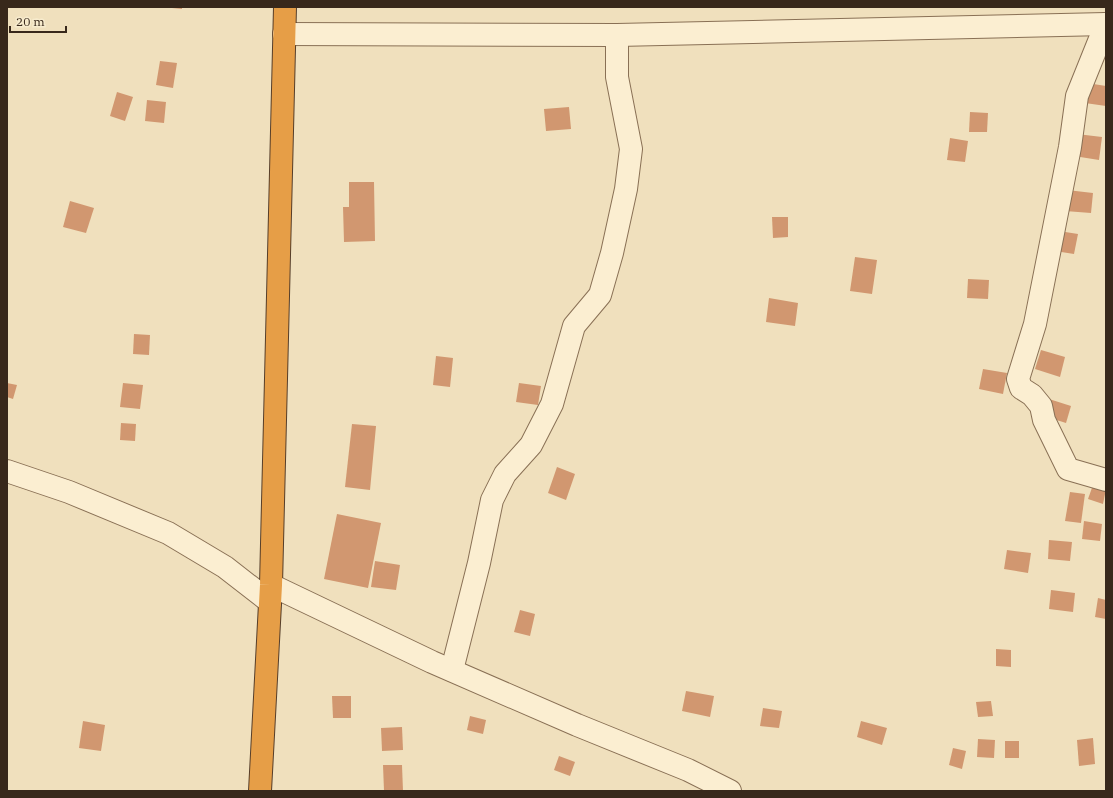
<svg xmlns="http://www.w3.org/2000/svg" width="1113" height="798" viewBox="0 0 1113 798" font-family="'IBM Plex Serif',serif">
  <rect width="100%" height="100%" fill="#f0e0bd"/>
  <g fill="#d19770">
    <path d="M172,7H182V9L172,8Z"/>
    <path d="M160,61L177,63L173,88L156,85Z"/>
    <path d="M1087,83L1106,86V106L1085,103Z"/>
    <path d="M117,92L133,97L125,121L110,116Z"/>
    <path d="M147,100L166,102L164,123L145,121Z"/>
    <path d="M569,107L571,129L546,131L544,109Z"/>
    <path d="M970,112L988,113L987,132H969Z"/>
    <path d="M1077,134L1102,137L1099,160L1074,156Z"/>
    <path d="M950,138L968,141L965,162L947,160Z"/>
    <path d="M349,182H374L375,241L344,242L343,207H349Z"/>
    <path d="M1067,190L1093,193L1091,213L1065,211Z"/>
    <path d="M70,201L94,208L86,233L63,227Z"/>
    <path d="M772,217H788V237L773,238Z"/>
    <path d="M1059,231L1078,234L1074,254L1055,251Z"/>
    <path d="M855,257L877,260L872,294L850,291Z"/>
    <path d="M968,279L989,280L988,299L967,298Z"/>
    <path d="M769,298L798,303L795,326L766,322Z"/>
    <path d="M134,334L150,335L149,355L133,354Z"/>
    <path d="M1041,350L1065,357L1060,377L1035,369Z"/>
    <path d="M436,356L453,358L450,387L433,385Z"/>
    <path d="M983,369L1007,373L1003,394L979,389Z"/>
    <path d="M7,383L17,385L13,399L7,397Z"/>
    <path d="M123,383L143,385L140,409L120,407Z"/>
    <path d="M519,383L541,386L538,405L516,402Z"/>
    <path d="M1049,399L1071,406L1066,423L1044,416Z"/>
    <path d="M121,423L136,424L135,441L120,440Z"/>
    <path d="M352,424L376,426L370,490L345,487Z"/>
    <path d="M557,467L575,474L566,500L548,493Z"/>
    <path d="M1093,485L1106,489L1103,504L1088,499Z"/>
    <path d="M1070,492L1085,494L1081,523L1065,521Z"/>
    <path d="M337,514L381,523L368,588L324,579Z"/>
    <path d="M1084,521L1102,524L1100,541L1082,539Z"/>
    <path d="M1049,540L1072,542L1070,561L1048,559Z"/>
    <path d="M1007,550L1031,553L1028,573L1004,569Z"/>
    <path d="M375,561L400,565L396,590L371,587Z"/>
    <path d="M1051,590L1075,593L1073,612L1049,609Z"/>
    <path d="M1098,598L1106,600V619L1095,617Z"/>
    <path d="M520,610L535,614L530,636L514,632Z"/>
    <path d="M996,649L1011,650V667L996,666Z"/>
    <path d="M686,691L714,696L710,717L682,711Z"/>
    <path d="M332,696H351V718H333Z"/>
    <path d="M991,701L993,716L978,717L976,702Z"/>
    <path d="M763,708L782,711L779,728L760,726Z"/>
    <path d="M470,716L486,720L483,734L467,730Z"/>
    <path d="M83,721L105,725L101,751L79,748Z"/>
    <path d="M861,721L887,728L882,745L857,737Z"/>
    <path d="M402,727L403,750L382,751L381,728Z"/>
    <path d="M1093,738L1095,764L1079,766L1077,740Z"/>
    <path d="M978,739L995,740L994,758L977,757Z"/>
    <rect x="1005" y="741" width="14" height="17"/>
    <path d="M953,748L966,751L962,769L949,765Z"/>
    <path d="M559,756L575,762L570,776L554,770Z"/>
    <path d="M383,765H402L403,791H384Z"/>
  </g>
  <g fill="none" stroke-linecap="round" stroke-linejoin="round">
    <defs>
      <g id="minor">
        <path d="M1106,24L1077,96L1070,147L1035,324L1018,379L1021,388L1032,395L1041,406L1044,420L1068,469L1106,480"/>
        <path d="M284,34L617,35L1106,24"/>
        <path d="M7,471L69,492L168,533L225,567L270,602"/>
        <path d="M271,585L432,662L577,725L688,770L730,791"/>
        <path d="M452,670L479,563L492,500L505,474L531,445L552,404L574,326L600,295L612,253L626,189L631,149L617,77V35"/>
      </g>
      <path id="highway" d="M260,791L271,585L285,7"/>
    </defs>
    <use href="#minor" stroke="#897055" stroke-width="24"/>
    <use href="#highway" stroke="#563e2a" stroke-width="24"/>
    <use href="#minor" stroke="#fbeed1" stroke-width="22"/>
    <use href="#highway" stroke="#e69e47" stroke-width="22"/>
  </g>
  <rect width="1113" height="798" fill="none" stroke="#38281b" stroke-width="16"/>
  <path d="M10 26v6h56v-6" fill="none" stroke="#38281b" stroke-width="2"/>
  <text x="16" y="26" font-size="12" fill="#38281b" stroke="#f7ebcd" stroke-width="3" paint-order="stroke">20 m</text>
</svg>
